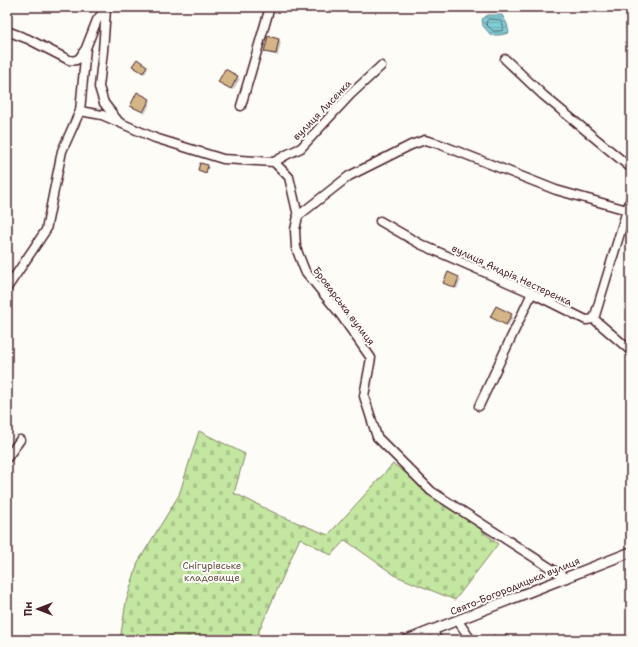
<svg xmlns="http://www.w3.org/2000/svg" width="638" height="647" viewBox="0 0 638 647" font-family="'Shantell Sans',sans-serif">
  <defs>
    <pattern id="cemetery-stones" width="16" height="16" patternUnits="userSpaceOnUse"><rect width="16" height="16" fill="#c3e7a1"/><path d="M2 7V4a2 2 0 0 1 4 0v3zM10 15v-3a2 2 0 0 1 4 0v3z" fill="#a9c68b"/></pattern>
    <pattern id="water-rules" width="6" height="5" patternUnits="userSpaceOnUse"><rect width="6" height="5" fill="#7dced4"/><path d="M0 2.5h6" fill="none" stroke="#6eb0b6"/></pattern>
  </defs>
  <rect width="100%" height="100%" fill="#fdfcf7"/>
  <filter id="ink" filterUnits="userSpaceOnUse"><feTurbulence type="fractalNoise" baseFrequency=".025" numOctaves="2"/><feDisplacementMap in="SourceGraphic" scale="8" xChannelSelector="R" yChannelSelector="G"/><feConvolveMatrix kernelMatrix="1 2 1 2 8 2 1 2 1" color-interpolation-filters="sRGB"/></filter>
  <g filter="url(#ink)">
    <path fill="url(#cemetery-stones)" stroke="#868366" d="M199,431L245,454L234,493L281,516L328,535L393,464L448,502L498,544L455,600L396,576L345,540L331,555L300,538L255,640H120L126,602L138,562L179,495Z"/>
    <path fill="url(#water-rules)" stroke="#698890" d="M488,15H502L507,24L509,33L500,35H491L483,26L482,19Z"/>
    <g fill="#0003">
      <path d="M269,37L279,40L281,42L278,56L267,53L265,51Z"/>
      <path d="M146,67L148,69L145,74L135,68Z"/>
      <path d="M226,71L240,79L233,90L220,82Z"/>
      <path d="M149,99L151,102L145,114L131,106Z"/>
      <path d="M448,274L461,280L457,289L445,283Z"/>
      <path d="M511,315L513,317L508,326L494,319Z"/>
    </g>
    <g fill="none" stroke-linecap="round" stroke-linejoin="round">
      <path stroke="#5e656f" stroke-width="1" d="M489,19L500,20L503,25V30L499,31H493L486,24L487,21Z"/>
    </g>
    <g fill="#d3b587" stroke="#4a1f2b">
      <path d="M268,36L279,39L276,54L264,52Z"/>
      <path d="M137,59L147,66L143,73L132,66Z"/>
      <path d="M225,69L238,76L231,89L218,82Z"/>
      <path d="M137,92L150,99L143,112L130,106Z"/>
      <path d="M200,163L208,165L206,173L198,170Z"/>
      <path d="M448,272L459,277L455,288L443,283Z"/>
      <path d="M496,306L512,314L506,325L490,317Z"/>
      <path d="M495,635L497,639L507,635L509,640H488L487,638Z"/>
    </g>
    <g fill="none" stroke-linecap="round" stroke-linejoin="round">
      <defs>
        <g id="minor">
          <path d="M106,9L103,51L99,87L104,103L118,121"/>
          <path d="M7,31L28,39L69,60C78,62 80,58 84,51"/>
          <path d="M505,59L543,95L631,168"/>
          <path d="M241,106L270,7"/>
          <path d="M80,111L102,115L155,138L223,159L274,162L289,177L298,216"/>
          <path d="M274,162L288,154L301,148L350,95L381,66"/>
          <path d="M380,221L420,244L532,293L586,320L594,319L631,351"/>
          <path d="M7,288L46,230L62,151L80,111L86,48L97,20L107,7"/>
          <path d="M594,319L627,210"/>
          <path d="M479,406L532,293"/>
          <path d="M7,458L20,440"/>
          <path d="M566,578L431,491L377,437L364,396L371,358L340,314L305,271L296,248L295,230L298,216L349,176L411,145L425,140L439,144L556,190L627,210L631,198"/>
          <path d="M458,621L471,640"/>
          <path d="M433,630L437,640"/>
        </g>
        <path id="tertiary" d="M407,640L631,552"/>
      </defs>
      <use href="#minor" stroke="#4a1f2b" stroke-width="11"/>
      <use href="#tertiary" stroke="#4a1f2b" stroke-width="12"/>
      <use href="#minor" stroke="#fdfcf7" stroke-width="8"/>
      <use href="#tertiary" stroke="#fdfcf7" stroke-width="9"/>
    </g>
  </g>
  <g text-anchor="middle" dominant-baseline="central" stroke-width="4" stroke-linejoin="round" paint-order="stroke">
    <g font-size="10" fill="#4a1f2b" stroke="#fdfcf7">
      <text transform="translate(322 110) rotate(-46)">вулиця Лисенка</text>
      <text transform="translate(512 275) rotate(25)">вулиця Андрія Нестеренка</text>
      <text transform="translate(344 306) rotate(53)">Броварська вулиця</text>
      <text transform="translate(515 586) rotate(-22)">Свято-Богородицька вулиця</text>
    </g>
    <g font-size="10" fill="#685148" stroke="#fdfcf7">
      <text x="212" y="565">Снігурівське<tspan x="212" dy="12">кладовище</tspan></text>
    </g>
  </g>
  <rect width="638" height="647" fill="none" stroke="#fdfcf7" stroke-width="24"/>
  <rect x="12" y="12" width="614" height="623" fill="none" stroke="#4a1f2b" stroke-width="1.5" filter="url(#ink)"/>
  <g transform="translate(38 609) rotate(270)" stroke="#fdfcf7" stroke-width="3" paint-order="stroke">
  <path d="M0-3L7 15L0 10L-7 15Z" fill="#4a1f2b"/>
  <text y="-6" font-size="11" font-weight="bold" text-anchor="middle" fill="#4a1f2b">Пн</text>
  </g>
</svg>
